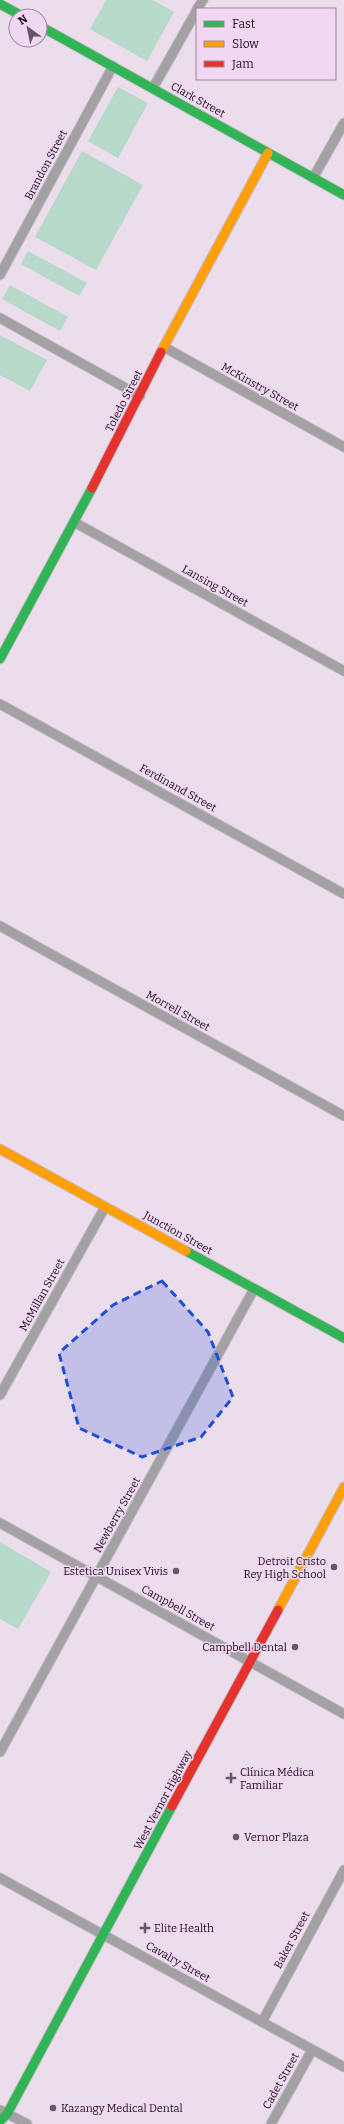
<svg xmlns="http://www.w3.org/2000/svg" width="344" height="2124" viewBox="0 0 344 2124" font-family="Bitter,serif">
  <rect width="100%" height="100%" fill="#ecdded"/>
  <g fill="#b6d9c9">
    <path d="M106,0H153L174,12L147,61L90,29Z"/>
    <path d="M118,87L148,103L118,158L88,141Z"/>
    <path d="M82,151L143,185L96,270L35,237Z"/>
    <path d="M28,251L87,283L79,296L21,264Z"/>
    <path d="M10,285L68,317L60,331L2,299Z"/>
    <path d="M0,335L47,360L30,391L0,375Z"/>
    <path d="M0,1542L51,1572L18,1629L0,1619Z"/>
  </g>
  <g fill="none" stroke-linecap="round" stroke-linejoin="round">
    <defs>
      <g id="street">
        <path d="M197,9L203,0"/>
        <path d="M153,88L197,10"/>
        <path d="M313,178L344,123"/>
        <path d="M0,275L113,66"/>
        <path d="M0,318L140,396"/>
        <path d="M164,347L344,447"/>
        <path d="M74,522L344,671"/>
        <path d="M0,704L344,894"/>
        <path d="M0,926L344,1116"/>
        <path d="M0,1395L105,1207"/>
        <path d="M0,1523L344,1714"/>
        <path d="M0,1752L254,1289"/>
        <path d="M0,1878L344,2067"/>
        <path d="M262,2022L344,1870"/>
        <path d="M0,2110L27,2124"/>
        <path d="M271,2124L312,2050"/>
      </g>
      <g id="fast">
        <path d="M0,4L22,16"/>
        <path d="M40,26L344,195"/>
        <path d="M0,659L92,488"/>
        <path d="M186,1251L344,1338"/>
        <path d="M0,2121L7,2114L172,1806"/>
      </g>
      <g id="slow">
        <path d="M161,352L268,153"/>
        <path d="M0,1149L186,1251"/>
        <path d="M278,1610L344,1487"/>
      </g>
      <g id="jam">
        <path d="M92,488L161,352"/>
        <path d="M172,1806L278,1610"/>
      </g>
    </defs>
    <use href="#street" stroke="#c5bac5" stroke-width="11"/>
    <use href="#fast" stroke="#c5bac5" stroke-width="11"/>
    <use href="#slow" stroke="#c5bac5" stroke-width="11"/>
    <use href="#jam" stroke="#c5bac5" stroke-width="11"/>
    <use href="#street" stroke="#a3a1a3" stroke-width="9"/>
    <use href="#fast" stroke="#30b455" stroke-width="9"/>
    <use href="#slow" stroke="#ff9f0a" stroke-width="9"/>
    <use href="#jam" stroke="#e5322d" stroke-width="9"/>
  </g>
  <path fill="#1d4ed8" fill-opacity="0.2" stroke="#1d4ed8" stroke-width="3" stroke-dasharray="8 5" stroke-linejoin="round" d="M162,1281L208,1332L233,1397L201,1437L142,1457L79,1428L59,1353L113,1305Z"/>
  <g fill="#645864" stroke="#f2d7f3" stroke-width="1.5">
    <circle cx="334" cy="1567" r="4"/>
    <circle cx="176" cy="1571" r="4"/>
    <circle cx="295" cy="1647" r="4"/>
    <path d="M229 1772h4v4h4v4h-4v4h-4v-4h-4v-4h4z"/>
    <circle cx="236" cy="1837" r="4"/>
    <path d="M143 1922h4v4h4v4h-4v4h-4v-4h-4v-4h4z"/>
    <circle cx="53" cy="2108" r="4"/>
  </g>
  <g text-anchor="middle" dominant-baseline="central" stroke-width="3" stroke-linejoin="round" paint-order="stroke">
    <g font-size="11" fill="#1a111a" stroke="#f2d7f3">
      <text transform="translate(198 100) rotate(29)">Clark Street</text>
      <text transform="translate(46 165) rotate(-62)">Brandon Street</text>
      <text transform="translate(260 387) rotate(29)">McKinstry Street</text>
      <text transform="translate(124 401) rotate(-63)">Toledo Street</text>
      <text transform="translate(215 586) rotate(29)">Lansing Street</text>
      <text transform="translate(178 788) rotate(29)">Ferdinand Street</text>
      <text transform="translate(178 1011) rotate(29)">Morrell Street</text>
      <text transform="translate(178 1233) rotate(29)">Junction Street</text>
      <text transform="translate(42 1295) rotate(-61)">McMillan Street</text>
      <text transform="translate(117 1515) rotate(-61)">Newberry Street</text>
      <text transform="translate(178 1608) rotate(29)">Campbell Street</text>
      <text transform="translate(163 1800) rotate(-62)">West Vernor Highway</text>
      <text transform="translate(292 1940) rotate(-62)">Baker Street</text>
      <text transform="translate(178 1962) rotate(29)">Cavalry Street</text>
      <text transform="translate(281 2081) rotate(-61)">Cadet Street</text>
    </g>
    <g font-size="11" fill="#1a111a" stroke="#f2d7f3" text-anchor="start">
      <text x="326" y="1561" text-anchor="end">Detroit Cristo<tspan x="326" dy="13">Rey High School</tspan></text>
      <text x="168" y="1571" text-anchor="end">Estetica Unisex Vivis</text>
      <text x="287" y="1647" text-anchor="end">Campbell Dental</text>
      <text x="240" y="1772">Clínica Médica<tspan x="240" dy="13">Familiar</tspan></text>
      <text x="244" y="1837">Vernor Plaza</text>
      <text x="154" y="1928">Elite Health</text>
      <text x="61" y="2108">Kazangy Medical Dental</text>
    </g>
  </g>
  <rect x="196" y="8" width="140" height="72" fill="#f2d7f3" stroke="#9c889c"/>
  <rect x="204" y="21" width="20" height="6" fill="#30b455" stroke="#9c889c"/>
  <text x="232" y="28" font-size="12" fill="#1a111a">Fast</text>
  <rect x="204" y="41" width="20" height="6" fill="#ff9f0a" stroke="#9c889c"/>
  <text x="232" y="48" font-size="12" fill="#1a111a">Slow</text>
  <rect x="204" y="61" width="20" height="6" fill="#e5322d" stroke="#9c889c"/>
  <text x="232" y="68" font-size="12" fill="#1a111a">Jam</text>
  <g transform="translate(28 28) rotate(327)"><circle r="19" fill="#f2d7f3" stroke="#9c889c"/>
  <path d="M0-3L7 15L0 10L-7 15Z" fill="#645864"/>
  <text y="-6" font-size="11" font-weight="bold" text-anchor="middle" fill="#1a111a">N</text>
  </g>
</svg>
